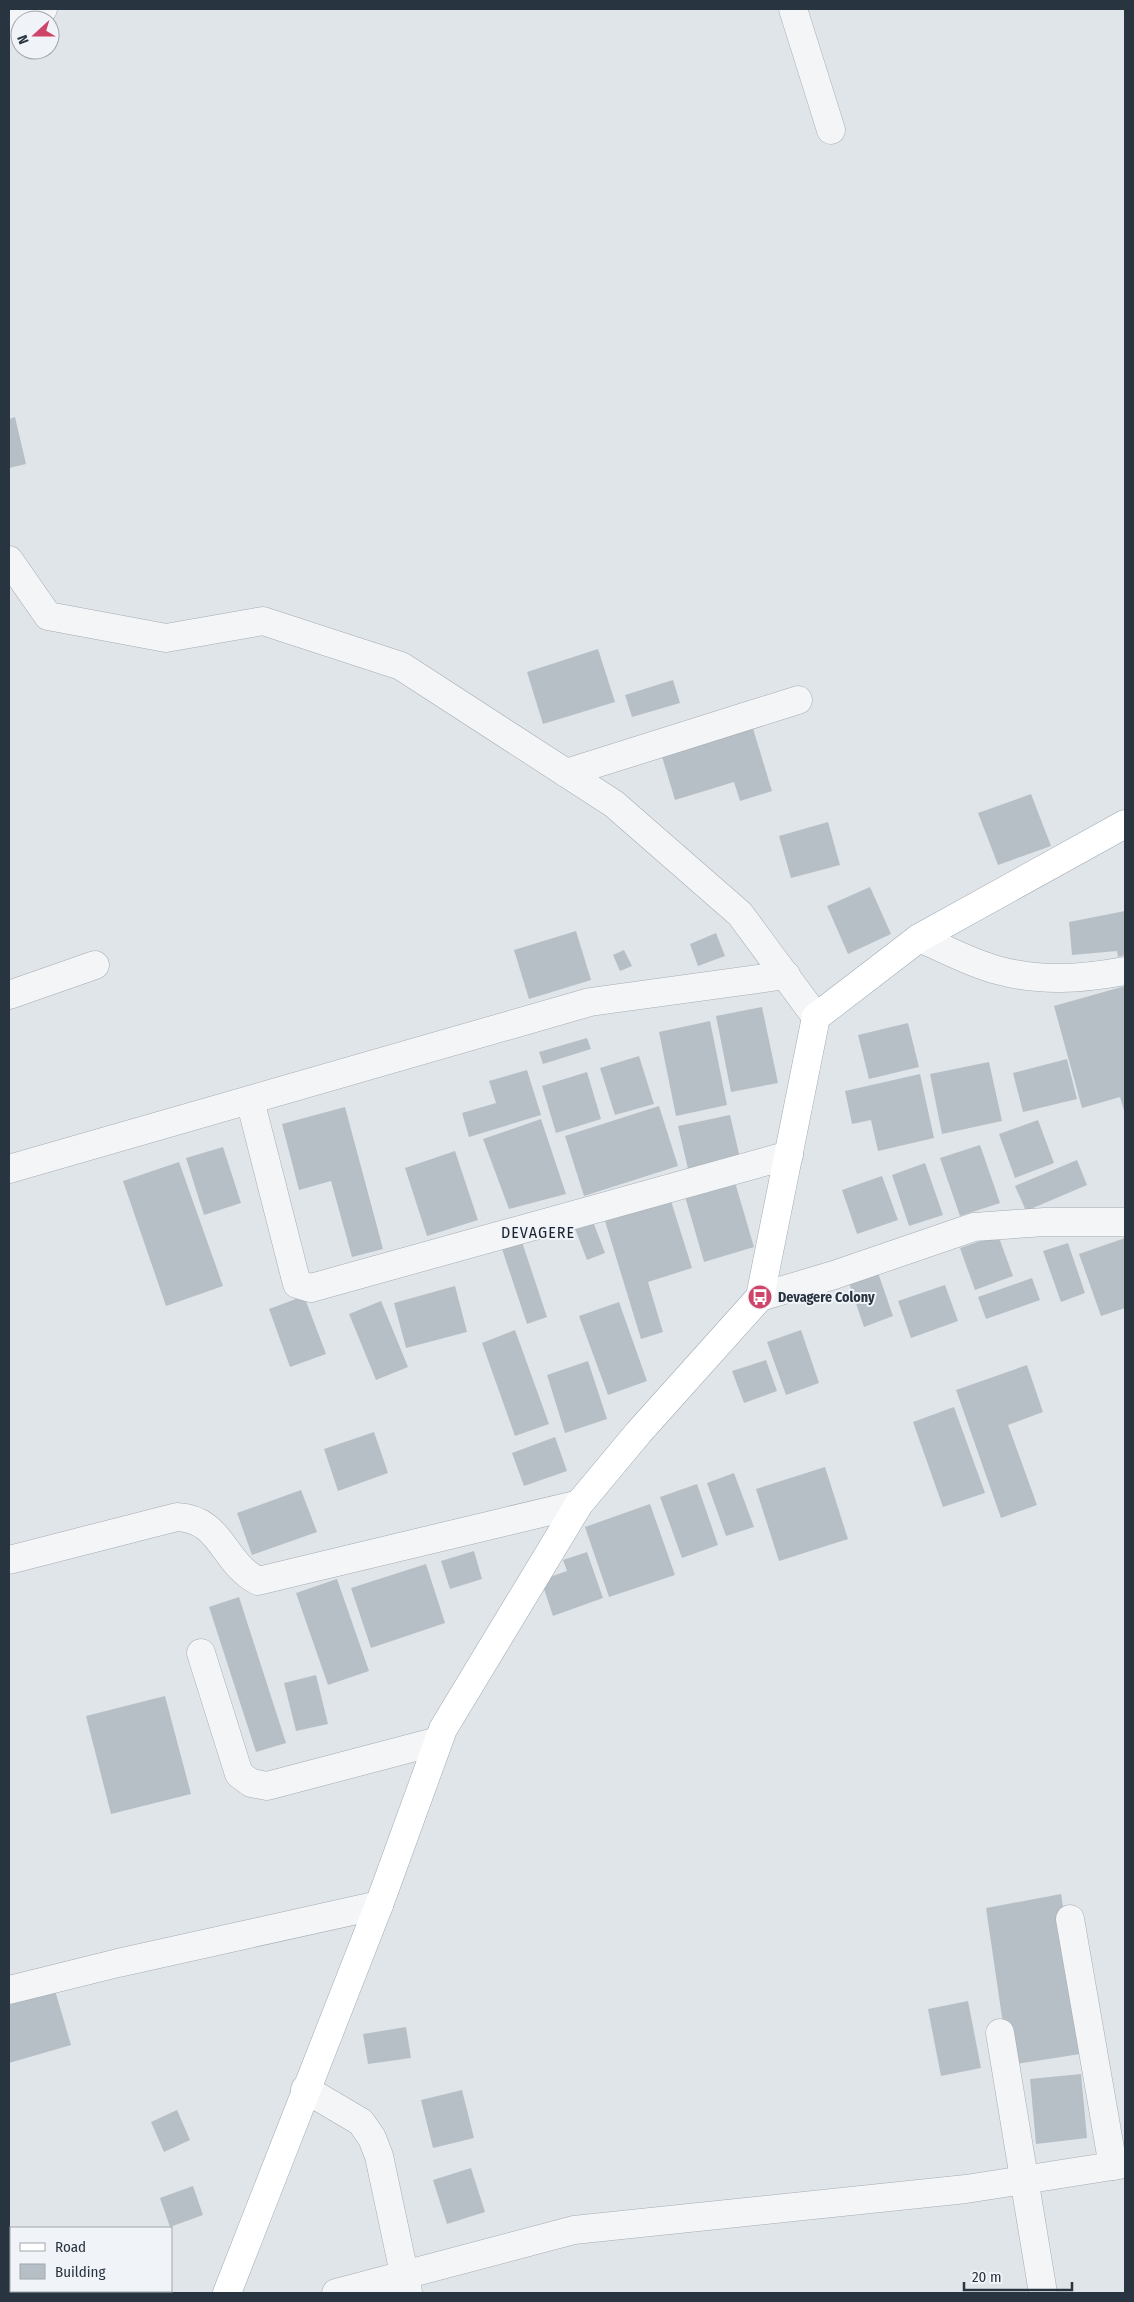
<svg xmlns="http://www.w3.org/2000/svg" width="1134" height="2302" viewBox="0 0 1134 2302" font-family="'Fira Sans Condensed',sans-serif">
  <rect width="100%" height="100%" fill="#e0e5e9"/>
  <g fill="#b7bfc6">
    <path d="M15,417L26,464L9,468V419Z"/>
    <path d="M598,649L615,702L543,724L527,672Z"/>
    <path d="M673,680L680,703L632,717L625,695Z"/>
    <path d="M751,722L772,791L740,801L734,782L675,800L660,750Z"/>
    <path d="M1031,794L1051,846L998,865L978,813Z"/>
    <path d="M828,822L840,865L791,878L779,836Z"/>
    <path d="M870,887L891,934L848,954L827,906Z"/>
    <path d="M1125,911V955L1118,957L1117,951L1072,955L1069,922Z"/>
    <path d="M576,931L591,980L529,999L514,950Z"/>
    <path d="M716,933L725,956L698,966L690,944Z"/>
    <path d="M624,950L632,966L620,971L613,955Z"/>
    <path d="M1125,986V1114L1120,1097L1082,1108L1054,1006Z"/>
    <path d="M762,1007L778,1083L731,1092L716,1016Z"/>
    <path d="M710,1021L727,1105L676,1116L659,1032Z"/>
    <path d="M908,1023L919,1067L869,1079L858,1035Z"/>
    <path d="M587,1038L591,1049L543,1064L539,1052Z"/>
    <path d="M639,1056L654,1104L615,1115L600,1068Z"/>
    <path d="M1067,1059L1077,1099L1023,1112L1013,1073Z"/>
    <path d="M989,1062L1002,1121L942,1134L930,1074Z"/>
    <path d="M527,1070L541,1115L469,1137L462,1113L496,1103L489,1081Z"/>
    <path d="M587,1072L601,1119L556,1133L542,1086Z"/>
    <path d="M920,1074L934,1138L878,1151L871,1120L852,1124L845,1091Z"/>
    <path d="M659,1106L678,1166L584,1196L565,1136Z"/>
    <path d="M345,1107L383,1249L352,1257L331,1181L299,1190L282,1124Z"/>
    <path d="M730,1115L740,1158L688,1169L678,1126Z"/>
    <path d="M541,1119L566,1194L509,1209L483,1139Z"/>
    <path d="M1038,1120L1054,1163L1015,1178L999,1134Z"/>
    <path d="M980,1145L1000,1203L960,1216L940,1158Z"/>
    <path d="M223,1147L241,1203L204,1215L186,1158Z"/>
    <path d="M455,1151L478,1220L427,1236L405,1168Z"/>
    <path d="M1077,1160L1087,1185L1026,1211L1015,1186Z"/>
    <path d="M179,1162L223,1286L166,1306L123,1181Z"/>
    <path d="M925,1163L943,1215L909,1226L892,1175Z"/>
    <path d="M882,1176L898,1220L857,1234L842,1190Z"/>
    <path d="M734,1179L754,1247L704,1262L684,1193Z"/>
    <path d="M671,1201L692,1268L648,1282L663,1332L641,1339L605,1221Z"/>
    <path d="M592,1219L605,1253L587,1260L574,1226Z"/>
    <path d="M998,1235L1013,1276L975,1290L960,1248Z"/>
    <path d="M1125,1238V1308L1101,1316L1079,1254Z"/>
    <path d="M521,1239L547,1317L527,1324L501,1246Z"/>
    <path d="M1068,1243L1085,1293L1061,1302L1043,1251Z"/>
    <path d="M876,1267L893,1316L864,1327L847,1277Z"/>
    <path d="M1032,1278L1040,1300L986,1319L978,1297Z"/>
    <path d="M945,1285L958,1321L911,1338L898,1301Z"/>
    <path d="M455,1286L467,1332L406,1348L394,1303Z"/>
    <path d="M304,1296L326,1354L290,1367L269,1309Z"/>
    <path d="M381,1301L408,1367L376,1380L349,1314Z"/>
    <path d="M619,1302L647,1381L608,1395L579,1316Z"/>
    <path d="M515,1330L549,1424L515,1436L482,1343Z"/>
    <path d="M801,1330L819,1383L786,1395L767,1342Z"/>
    <path d="M766,1360L777,1391L744,1403L732,1371Z"/>
    <path d="M588,1361L607,1419L565,1433L547,1375Z"/>
    <path d="M1027,1365L1043,1412L1008,1425L1037,1505L1001,1518L956,1390Z"/>
    <path d="M954,1407L985,1493L943,1507L913,1422Z"/>
    <path d="M374,1432L388,1473L338,1491L324,1449Z"/>
    <path d="M555,1437L567,1471L524,1486L512,1453Z"/>
    <path d="M825,1467L848,1539L779,1561L756,1489Z"/>
    <path d="M734,1473L754,1527L726,1536L707,1483Z"/>
    <path d="M697,1484L718,1545L682,1558L660,1497Z"/>
    <path d="M301,1490L317,1532L252,1555L237,1513Z"/>
    <path d="M650,1504L675,1575L609,1597L585,1527Z"/>
    <path d="M474,1551L482,1579L450,1589L441,1561Z"/>
    <path d="M587,1552L603,1598L553,1616L541,1580L567,1571L563,1560Z"/>
    <path d="M426,1564L445,1623L371,1648L351,1588Z"/>
    <path d="M337,1579L369,1671L328,1685L296,1593Z"/>
    <path d="M239,1597L286,1743L256,1752L209,1607Z"/>
    <path d="M316,1675L328,1724L296,1731L284,1683Z"/>
    <path d="M165,1696L191,1794L111,1814L86,1716Z"/>
    <path d="M1061,1894L1087,2053L1009,2065L986,1908Z"/>
    <path d="M54,1987L71,2045L9,2063V2000Z"/>
    <path d="M968,2001L981,2068L941,2076L928,2009Z"/>
    <path d="M406,2027L411,2058L368,2064L363,2034Z"/>
    <path d="M1081,2074L1087,2138L1036,2144L1030,2079Z"/>
    <path d="M462,2090L474,2138L433,2148L421,2100Z"/>
    <path d="M177,2110L190,2140L164,2152L151,2122Z"/>
    <path d="M471,2168L485,2212L447,2224L433,2180Z"/>
    <path d="M193,2186L203,2215L170,2227L160,2198Z"/>
  </g>
  <g fill="none" stroke-linecap="round" stroke-linejoin="round">
    <defs>
      <g id="minor">
        <path d="M793,9L831,130"/>
        <path d="M9,22L43,9"/>
        <path d="M9,560L48,616L166,638L263,621L401,666L614,804L740,914L816,1017"/>
        <path d="M566,773L798,700"/>
        <path d="M919,938C944,948 970,963 997,970C1040,982 1081,979 1125,971"/>
        <path d="M9,995L95,965"/>
        <path d="M250,1100L297,1284L311,1288L789,1155"/>
        <path d="M9,1169L590,1002L786,975"/>
        <path d="M760,1297L834,1275L974,1227L1045,1222H1125"/>
        <path d="M9,1560L177,1517C222,1519 222,1562 258,1581L579,1504"/>
        <path d="M201,1653L239,1774L251,1783L267,1786L438,1741"/>
        <path d="M1070,1919L1113,2166"/>
        <path d="M9,1990L118,1963L379,1905"/>
        <path d="M1000,2033L1043,2293"/>
        <path d="M305,2089L361,2122L372,2138L379,2156L408,2292"/>
        <path d="M336,2293L574,2230L966,2189L1125,2164"/>
      </g>
      <path id="major" d="M227,2293L379,1905L443,1729L579,1504L639,1432L760,1297L816,1017L919,938L1125,824"/>
    </defs>
    <use href="#minor" stroke="#a5acb3" stroke-width="29"/>
    <use href="#major" stroke="#9faab5" stroke-width="29"/>
    <use href="#minor" stroke="#f3f5f7" stroke-width="28"/>
    <use href="#major" stroke="#fff" stroke-width="28"/>
  </g>
  <defs>
    <symbol id="bus-disc" viewBox="-11 -11 22 22"><circle r="9.5" fill="#cf4569" stroke="#f0f3f7"/><path d="M-5-6H5V4H4V6H2V4H-2V6H-4V4H-5ZM-3.5-4V0h7V-4ZM-3.5 1.2v1.5H-2V1.2ZM2 1.2v1.5H3.5V1.2Z" fill="#fff"/></symbol>
  </defs>
  <g fill-rule="evenodd">
    <use href="#bus-disc" x="746" y="1283" width="28" height="28"/>
  </g>
  <g text-anchor="middle" dominant-baseline="central" stroke-width="4" stroke-linejoin="round" paint-order="stroke">
    <g font-size="14" font-weight="bold" fill="#293441" stroke="#f0f3f7" text-anchor="start">
      <text x="778" y="1297">Devagere Colony</text>
    </g>
    <g font-size="16" letter-spacing="1" fill="#1b2532" stroke="#f0f3f7">
      <text x="538" y="1232">DEVAGERE</text>
    </g>
  </g>
  <rect width="1134" height="2302" fill="none" stroke="#293441" stroke-width="20"/>
  <rect x="10" y="2227" width="162" height="65" fill="#f0f3f7" stroke="#a0a7ae"/>
  <rect x="20" y="2243" width="25" height="8" fill="#ffffff" stroke="#a0a7ae"/>
  <text x="55" y="2252" font-size="15" fill="#293441">Road</text>
  <rect x="20" y="2264" width="25" height="15" fill="#b7bfc6" stroke="#a0a7ae"/>
  <text x="55" y="2277" font-size="15" fill="#293441">Building</text>
  <g transform="translate(35 35) rotate(249)"><circle r="24" fill="#f0f3f7" stroke="#a0a7ae"/>
  <path d="M0-4L9 19L0 12L-9 19Z" fill="#cf4569"/>
  <text y="-8" font-size="14" font-weight="bold" text-anchor="middle" fill="#293441">N</text>
  </g>
  <path d="M964 2282v8h108v-8" fill="none" stroke="#293441" stroke-width="2.5"/>
  <text x="972" y="2282" font-size="15" fill="#293441" stroke="#f0f3f7" stroke-width="4" paint-order="stroke">20 m</text>
</svg>
